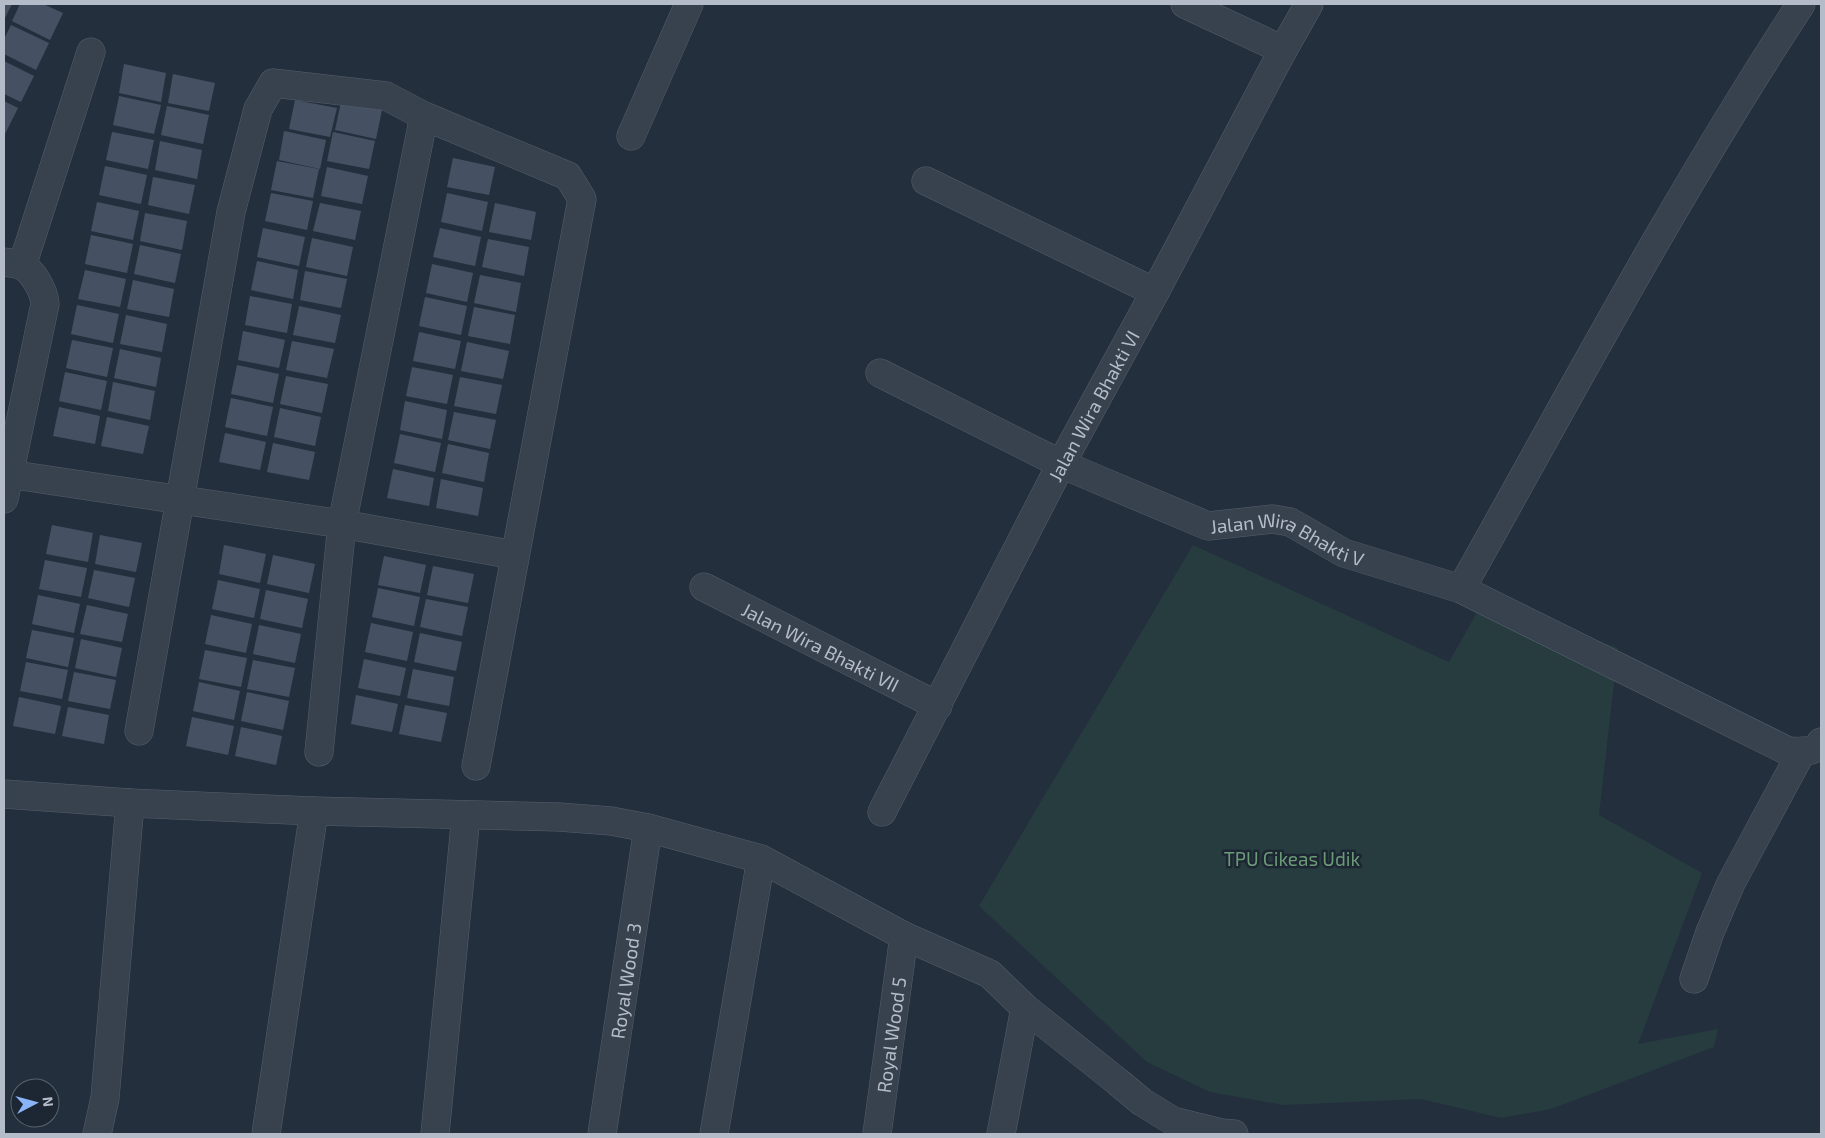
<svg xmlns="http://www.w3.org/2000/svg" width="1825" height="1138" viewBox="0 0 1825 1138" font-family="'Exo 2',sans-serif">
  <rect width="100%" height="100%" fill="#242f3e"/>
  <path fill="#263c3f" d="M1193,545L1449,662L1484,600L1618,648L1599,815L1702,873L1638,1044L1718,1029L1714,1047L1551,1109L1501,1118L1421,1099L1284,1105L1210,1092L1147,1062L979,906Z"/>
  <g fill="#455162">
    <path d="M4,4H12L5,18L4,17Z"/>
    <path d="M20,4H43L63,13L50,40L12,21Z"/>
    <path d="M11,25L49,43L36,70L4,54V39Z"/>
    <path d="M4,61L34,76L21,102L4,94Z"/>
    <path d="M124,64L166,73L161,102L119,93Z"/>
    <path d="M173,74L215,83L209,111L168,103Z"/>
    <path d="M119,96L161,105L154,134L113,125Z"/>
    <path d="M295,100L337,108L330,137L289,129Z"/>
    <path d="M4,101L18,108L5,134H4Z"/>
    <path d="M341,102L382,110L376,139L335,130Z"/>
    <path d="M167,106L209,115L203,144L161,135Z"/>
    <path d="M284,131L326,140L320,169L279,160Z"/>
    <path d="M112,132L154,140L148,169L106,160Z"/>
    <path d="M333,132L375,141L369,169L327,161Z"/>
    <path d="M160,141L202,150L197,179L155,170Z"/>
    <path d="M453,158L495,167L489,195L447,187Z"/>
    <path d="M277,161L319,169L313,198L271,190Z"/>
    <path d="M105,166L147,175L141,204L99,195Z"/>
    <path d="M327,167L368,176L362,204L321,196Z"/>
    <path d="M153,177L195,185L189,214L148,205Z"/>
    <path d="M271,193L313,201L307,230L265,221Z"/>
    <path d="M447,193L488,202L482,231L441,222Z"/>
    <path d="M97,202L139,211L133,240L91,231Z"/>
    <path d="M320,203L361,211L355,240L313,231Z"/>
    <path d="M495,203L536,212L531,240L489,232Z"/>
    <path d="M145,213L187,221L182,250L140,241Z"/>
    <path d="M263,228L305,237L299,266L257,257Z"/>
    <path d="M440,228L481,237L475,266L433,257Z"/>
    <path d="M91,235L133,244L127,273L85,264Z"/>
    <path d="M312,238L353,247L347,276L306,267Z"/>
    <path d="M488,239L529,247L524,276L482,267Z"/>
    <path d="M140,245L181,254L175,283L134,274Z"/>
    <path d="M257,261L298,270L293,299L251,290Z"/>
    <path d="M432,264L473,273L467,302L426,293Z"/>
    <path d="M85,270L126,279L120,307L78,299Z"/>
    <path d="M305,271L347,279L341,308L300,300Z"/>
    <path d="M480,275L521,283L516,312L474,303Z"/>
    <path d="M133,280L174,289L169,317L127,309Z"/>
    <path d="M250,296L292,304L287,333L245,325Z"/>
    <path d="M425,297L467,306L461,335L419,326Z"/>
    <path d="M77,305L119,314L113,343L71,334Z"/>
    <path d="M299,306L341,315L335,343L293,335Z"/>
    <path d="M474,307L515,315L510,344L468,336Z"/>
    <path d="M126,315L167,324L162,352L120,344Z"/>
    <path d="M243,331L285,340L279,368L238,360Z"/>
    <path d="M419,332L461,341L455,369L413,361Z"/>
    <path d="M72,340L113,348L107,377L66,368Z"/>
    <path d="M292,341L334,349L327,378L286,370Z"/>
    <path d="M467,342L509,351L503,379L461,371Z"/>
    <path d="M120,349L161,358L156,387L114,378Z"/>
    <path d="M237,365L279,374L273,403L231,394Z"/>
    <path d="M412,367L453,375L447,404L406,396Z"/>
    <path d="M65,372L107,381L101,410L59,401Z"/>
    <path d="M286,376L328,384L322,413L280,404Z"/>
    <path d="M460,377L502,385L496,414L454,406Z"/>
    <path d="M113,382L155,391L150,420L108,411Z"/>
    <path d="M231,398L273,407L267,436L225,427Z"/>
    <path d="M405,401L447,410L442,439L400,430Z"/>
    <path d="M59,407L100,416L95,444L53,436Z"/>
    <path d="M280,408L321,417L315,446L274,437Z"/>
    <path d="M454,412L496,420L490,449L448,440Z"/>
    <path d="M107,417L149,426L143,454L101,446Z"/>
    <path d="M225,433L266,442L260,470L219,462Z"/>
    <path d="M400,434L441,443L435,472L394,463Z"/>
    <path d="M273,443L315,452L309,480L267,472Z"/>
    <path d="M448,444L489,453L484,482L442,473Z"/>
    <path d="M393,469L434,478L429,506L387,498Z"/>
    <path d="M441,479L483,488L478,516L436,508Z"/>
    <path d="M52,525L93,533L88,562L46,554Z"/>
    <path d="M100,535L142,543L136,572L95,564Z"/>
    <path d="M224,545L266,554L260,583L219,574Z"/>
    <path d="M273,555L315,564L309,593L267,584Z"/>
    <path d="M384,556L426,565L420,593L378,585Z"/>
    <path d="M45,560L87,568L81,597L39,589Z"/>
    <path d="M433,566L474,574L468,603L427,595Z"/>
    <path d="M94,570L135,578L129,607L88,598Z"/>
    <path d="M218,580L260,589L254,618L212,609Z"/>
    <path d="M378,588L420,597L414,626L372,617Z"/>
    <path d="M266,590L308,599L302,628L260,619Z"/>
    <path d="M38,595L80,604L74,633L32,624Z"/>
    <path d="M426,599L468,607L462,636L420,627Z"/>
    <path d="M87,605L128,614L122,642L80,634Z"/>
    <path d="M211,615L252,624L246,653L205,644Z"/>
    <path d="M371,623L413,632L407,661L365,652Z"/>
    <path d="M259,625L301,634L295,663L253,654Z"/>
    <path d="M32,630L74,638L68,667L26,658Z"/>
    <path d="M420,633L462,642L456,671L414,662Z"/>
    <path d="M81,639L122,648L116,677L75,668Z"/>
    <path d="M205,650L247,658L241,687L199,679Z"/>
    <path d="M364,659L406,668L400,696L358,688Z"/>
    <path d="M253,660L295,668L289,697L247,689Z"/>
    <path d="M26,662L68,670L62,699L20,691Z"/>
    <path d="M413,669L454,677L449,706L407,698Z"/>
    <path d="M74,672L116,680L110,709L68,701Z"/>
    <path d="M199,682L240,691L234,720L193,711Z"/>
    <path d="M247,692L289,701L283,730L241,721Z"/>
    <path d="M356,695L398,704L392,732L351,724Z"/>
    <path d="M19,697L61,706L55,734L13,726Z"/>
    <path d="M405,705L447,713L441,742L399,734Z"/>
    <path d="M68,707L109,715L104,744L62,736Z"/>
    <path d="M192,717L234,726L228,755L186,746Z"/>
    <path d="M241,727L282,736L276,765L235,756Z"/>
  </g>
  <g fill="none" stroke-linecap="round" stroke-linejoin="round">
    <defs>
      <g id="minor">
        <path d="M1185,4L1283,50"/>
        <path d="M631,136L689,4"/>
        <path d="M926,181L1155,292"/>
        <path d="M4,262C9,263 15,263 20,265C33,270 44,291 45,304L4,499"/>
        <path d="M22,266L91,52"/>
        <path id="s1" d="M880,373L1061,464L1208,526L1273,519L1290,522L1344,553L1461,589L1788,751C1799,752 1816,753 1821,742"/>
        <path d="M8,474L342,524L514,555"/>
        <path id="s2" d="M704,587L938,706"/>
        <path d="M1461,589C1571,393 1677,193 1801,4"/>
        <path d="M139,731L231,212L258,109L273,83L386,96L424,116L568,176L582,199L476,766"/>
        <path d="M319,752L342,524L424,116"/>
        <path d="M4,794L130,803L314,811L559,817L611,821L648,828L761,859L904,936L990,974L1025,1008L1118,1082L1142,1102L1173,1121L1222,1133L1234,1134"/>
        <path id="s3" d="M882,812L1061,464L1155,292L1283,50L1309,4"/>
        <path d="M1694,979L1710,932L1731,883L1802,751"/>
        <path d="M97,1134L105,1098L130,803"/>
        <path d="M266,1134L314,811"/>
        <path d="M435,1134L466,815"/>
        <path id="s4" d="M602,1134L648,828"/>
        <path d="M714,1134L761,859"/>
        <path id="s5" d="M877,1134L904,936"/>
        <path d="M1001,1134L1025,1008"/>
      </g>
    </defs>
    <use href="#minor" stroke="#565f6c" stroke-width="29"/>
    <use href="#minor" stroke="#38414e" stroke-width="28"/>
  </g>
  <g text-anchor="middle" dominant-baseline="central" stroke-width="5" stroke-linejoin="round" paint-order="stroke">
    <g font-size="19" fill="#b4bcc9" stroke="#1d2633">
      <text stroke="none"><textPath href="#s3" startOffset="458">Jalan Wira Bhakti VI</textPath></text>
      <text stroke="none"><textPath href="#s1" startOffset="446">Jalan Wira Bhakti V</textPath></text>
      <text stroke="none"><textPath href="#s2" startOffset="131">Jalan Wira Bhakti VII</textPath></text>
      <text stroke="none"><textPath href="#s4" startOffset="155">Royal Wood 3</textPath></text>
      <text stroke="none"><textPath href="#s5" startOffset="100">Royal Wood 5</textPath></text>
    </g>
    <g font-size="19" fill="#6b9a76" stroke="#1d2633">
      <text x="1292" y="858">TPU Cikeas Udik</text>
    </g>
  </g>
  <rect width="1825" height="1138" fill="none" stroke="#b4bcc9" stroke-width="10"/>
  <g transform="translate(35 1103) rotate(84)"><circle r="24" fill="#1d2633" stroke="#59626f"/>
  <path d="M0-4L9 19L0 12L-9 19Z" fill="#8ab4f8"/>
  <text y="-8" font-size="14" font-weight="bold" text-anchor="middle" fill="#b4bcc9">N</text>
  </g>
</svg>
